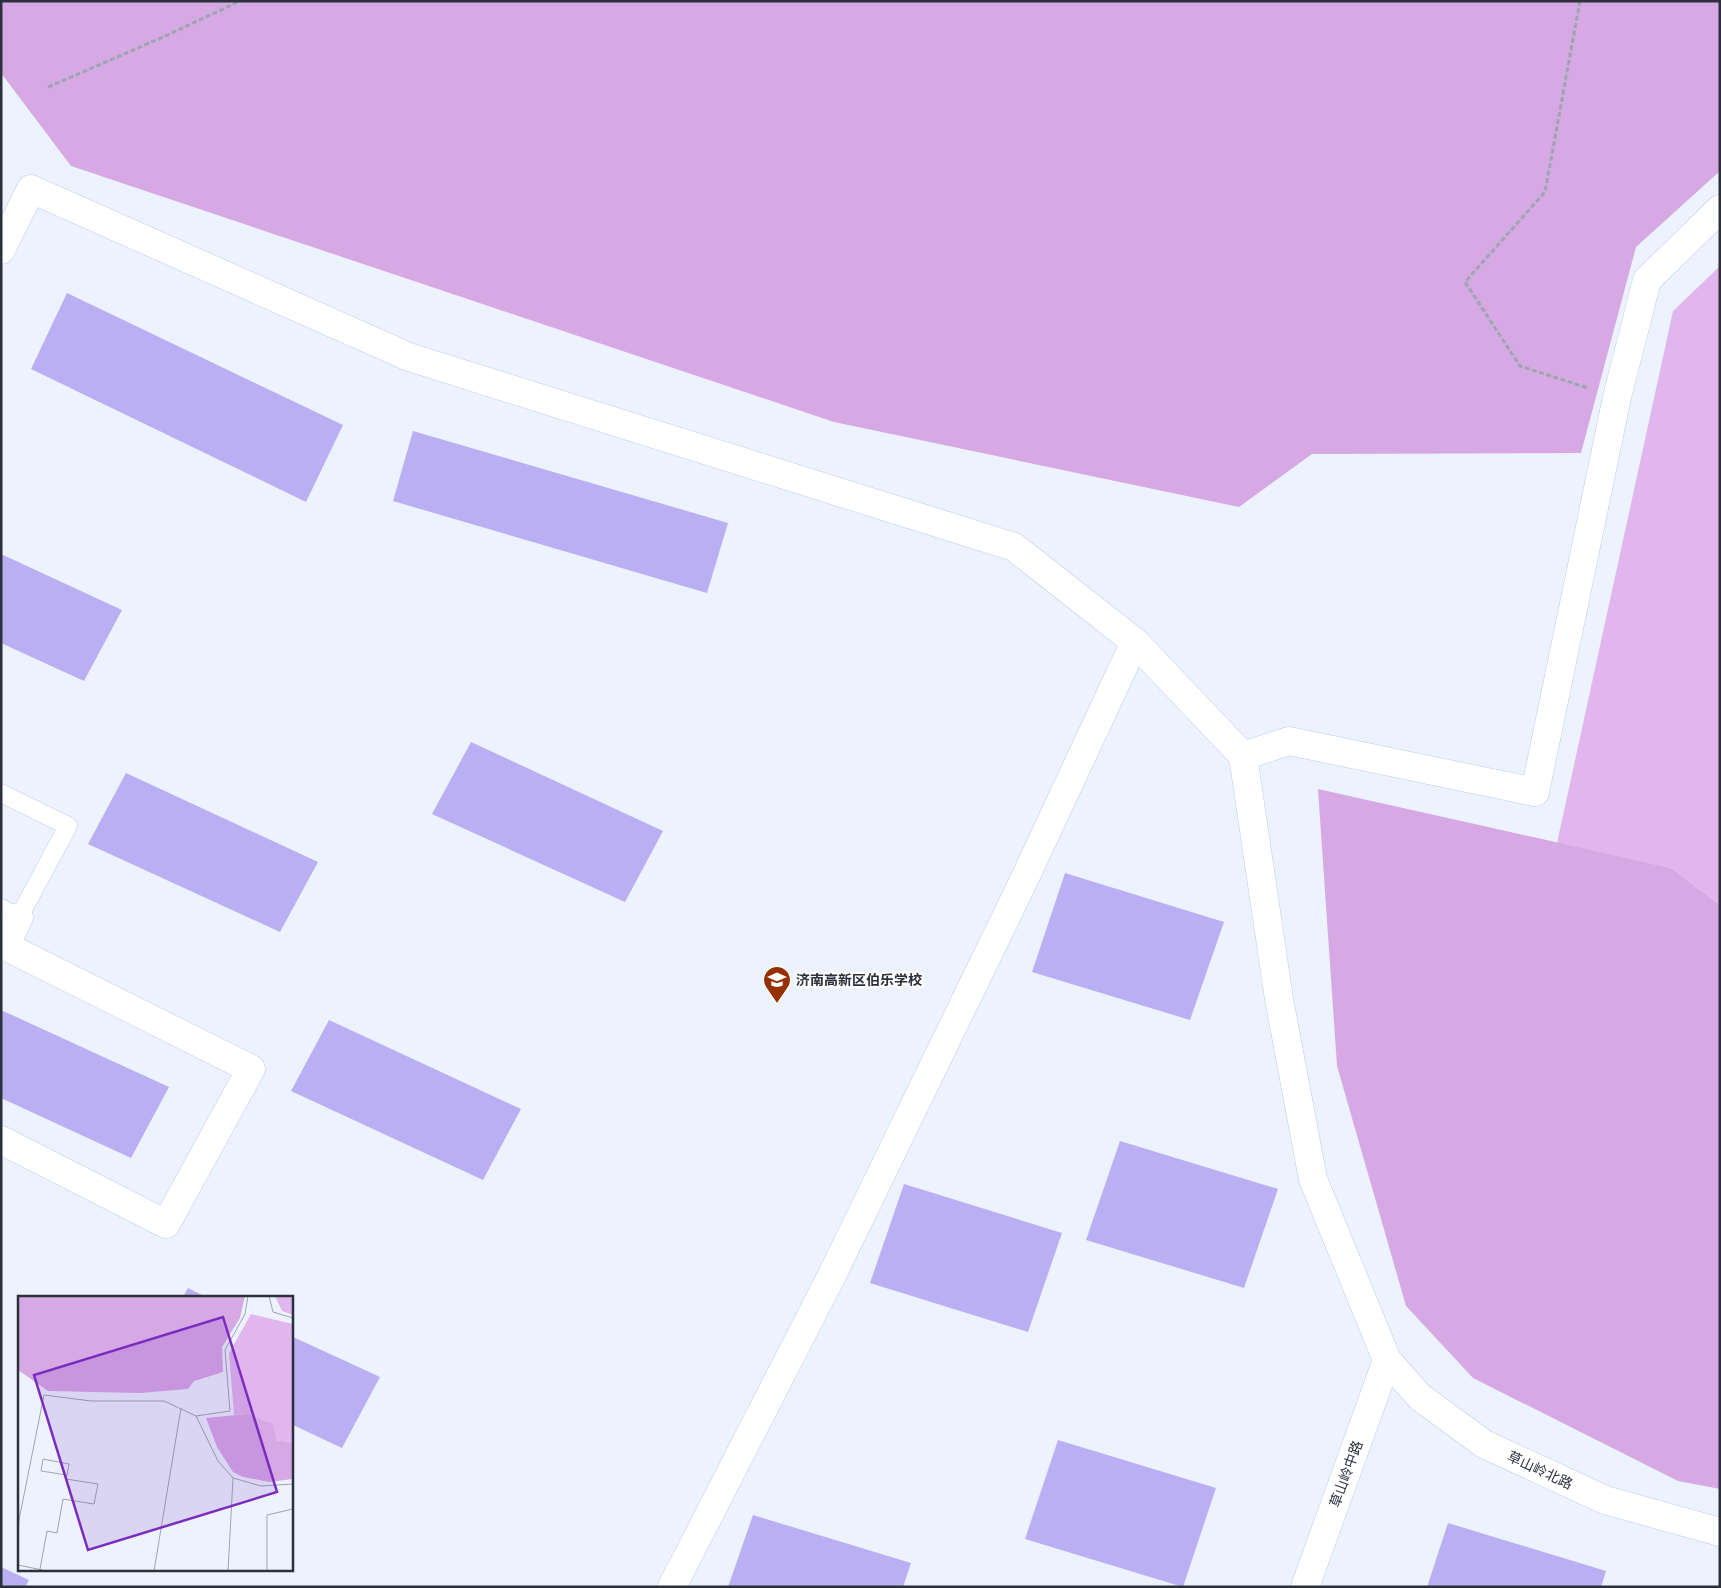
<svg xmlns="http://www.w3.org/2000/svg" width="1721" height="1588" viewBox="0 0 1721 1588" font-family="Arial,'Noto Sans SC',sans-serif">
  <rect width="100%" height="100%" fill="#edf3fe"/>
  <path fill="#e1b6ee" d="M1720,266V905L1671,868L1557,843L1673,311Z"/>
  <g fill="#d6a8e4">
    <path d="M1,1H1720V171L1636,247L1581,453L1312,454L1239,507L834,422L71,166L1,73Z"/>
    <path d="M1318,789L1671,868L1720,905V1489L1678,1481L1473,1378L1406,1306L1337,1066Z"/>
  </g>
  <g fill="#baaff3">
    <path d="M67,293L343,425L306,502L31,369Z"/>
    <path d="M413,431L728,523L707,593L393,501Z"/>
    <path d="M1,554L122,610L84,681L1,643Z"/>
    <path d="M471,742L663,831L625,902L432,814Z"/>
    <path d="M126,773L318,862L280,932L88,844Z"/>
    <path d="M1065,873L1224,922L1190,1020L1032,972Z"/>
    <path d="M1,1010L169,1087L131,1158L1,1098Z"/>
    <path d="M329,1020L521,1109L483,1180L291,1091Z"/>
    <path d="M1120,1141L1278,1189L1244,1288L1086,1240Z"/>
    <path d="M904,1184L1062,1233L1028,1332L870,1283Z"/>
    <path d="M188,1288L206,1297H183Z"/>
    <path d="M291,1336L380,1377L342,1448L291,1424Z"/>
    <path d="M1058,1440L1216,1488L1183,1587L1025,1539Z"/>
    <path d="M753,1515L911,1563L903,1587H728Z"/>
    <path d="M1448,1523L1606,1571L1601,1587H1427Z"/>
    <path d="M1,1567L29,1580L25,1587H1Z"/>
  </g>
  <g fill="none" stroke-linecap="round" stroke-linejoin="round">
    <defs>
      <path id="service" d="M1,793L68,826L19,917L1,908"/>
      <g id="minor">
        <path d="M1243,756L1289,741L1535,792L1617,397L1647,280L1720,209"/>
        <path d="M1,1140L166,1224L251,1069L5,946L19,917"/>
        <path d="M672,1587L834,1271L1024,880L1135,642"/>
      </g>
      <g id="tertiary">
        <path d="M1,250L31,189L409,357L1014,547L1135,642L1243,756L1279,999L1313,1179L1387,1360L1420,1397L1484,1444L1605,1500L1720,1532"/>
        <path d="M1305,1587L1387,1360"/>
      </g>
    </defs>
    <use href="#service" stroke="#becce7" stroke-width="19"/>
    <use href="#minor" stroke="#becce7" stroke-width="29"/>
    <use href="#tertiary" stroke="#becce7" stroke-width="29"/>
    <g stroke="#9fa5b0" stroke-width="3" stroke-dasharray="5 2.5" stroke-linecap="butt">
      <path d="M1580,1L1545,192L1465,282L1520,366L1588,388"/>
      <path d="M48,87L161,38L240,1"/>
    </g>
    <use href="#service" stroke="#fff" stroke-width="18"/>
    <use href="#minor" stroke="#fff" stroke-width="28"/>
    <use href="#tertiary" stroke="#fff" stroke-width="28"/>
  </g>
  <defs>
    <symbol id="school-pin" viewBox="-11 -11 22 30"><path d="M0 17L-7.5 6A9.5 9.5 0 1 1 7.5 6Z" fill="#953000" stroke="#fff"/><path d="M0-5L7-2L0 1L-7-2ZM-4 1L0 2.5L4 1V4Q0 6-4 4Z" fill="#fff"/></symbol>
  </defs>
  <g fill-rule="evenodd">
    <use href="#school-pin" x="761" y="964" width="32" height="43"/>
  </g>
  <g text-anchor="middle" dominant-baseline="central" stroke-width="4.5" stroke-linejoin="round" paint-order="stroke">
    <g font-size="14" font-weight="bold" fill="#2b303b" stroke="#fff" text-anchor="start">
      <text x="796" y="980">济南高新区伯乐学校</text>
    </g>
    <g font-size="14" fill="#2b303b" stroke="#fff">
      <text transform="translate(1540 1470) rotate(25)">草山岭北路</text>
      <text transform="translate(1346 1474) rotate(-70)">草山岭中路</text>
    </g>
  </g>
  <g transform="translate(18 1296)">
    <rect width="275" height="275" fill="#edf3fe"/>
    <path d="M257,0H275V19L264,15ZM233,18L275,28V147L258,144L229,118L216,119L211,57Z" fill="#e1b6ee"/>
    <path d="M0,0H227L222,22L204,51L205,76L176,85L170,93L122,97L30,95L0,74ZM229,118L255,128L258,144L275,147V183L251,186L225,181L215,176L199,151L188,122Z" fill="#d6a8e4"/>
    <path fill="none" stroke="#9fa5b0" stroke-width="1" d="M251,0L255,16L275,22M178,120L212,115L207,54L227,18L230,0M25,163L51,168L49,179L23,175ZM0,229L26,99L73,105H146L178,120L200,165L215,182L243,190L275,188M0,269L29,275M22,273L29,235L39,237L45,203L76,208L80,188L48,183L49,179M136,275L163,112M210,275L215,182M249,275V219L275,213"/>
    <path fill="#7b2cbf" fill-opacity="0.15" stroke="#7b2cbf" stroke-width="2.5" d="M205,21L259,196L70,254L16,79Z"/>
    <rect width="275" height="275" fill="none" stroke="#2b303b" stroke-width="2.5"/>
  </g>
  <rect width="1721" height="1588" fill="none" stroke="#2b303b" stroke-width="5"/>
</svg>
